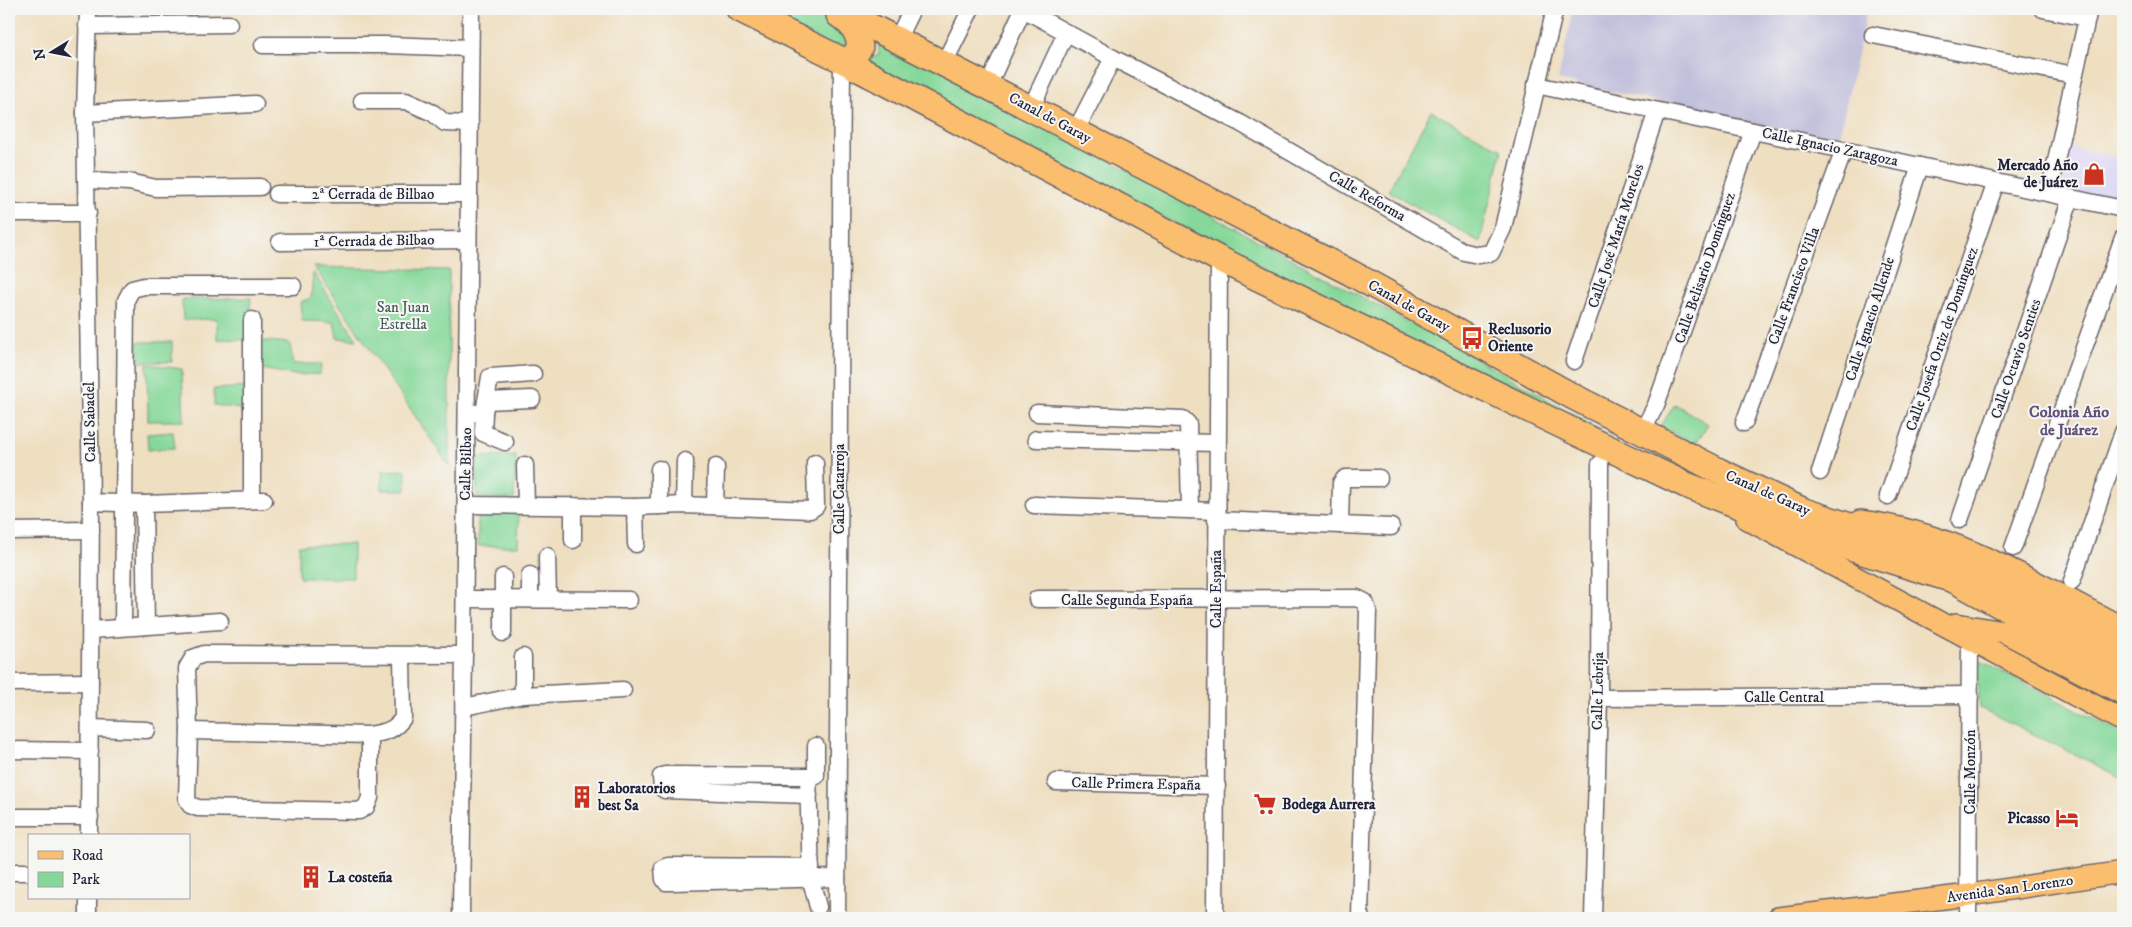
<svg xmlns="http://www.w3.org/2000/svg" width="2132" height="927" viewBox="0 0 2132 927" font-family="'IM FELL DW Pica',serif">
  <rect width="100%" height="100%" fill="#f6f6f2"/>
  <filter id="ink" filterUnits="userSpaceOnUse"><feTurbulence type="fractalNoise" baseFrequency=".02" numOctaves="2"/><feDisplacementMap in="SourceGraphic" scale="10" xChannelSelector="R" yChannelSelector="G"/><feConvolveMatrix kernelMatrix="1 2 1 2 8 2 1 2 1" color-interpolation-filters="sRGB"/></filter>
  <filter id="wash" filterUnits="userSpaceOnUse"><feTurbulence type="fractalNoise" baseFrequency=".0096" numOctaves="4" result="noise"/><feDisplacementMap in="SourceGraphic" scale="20" xChannelSelector="R" yChannelSelector="G"/><feGaussianBlur stdDeviation="1.12" result="paint"/><feColorMatrix in="noise" values="0 0 0 0 0 0 0 0 0 0 0 0 0 0 0 0 0 1.4 0 .05"/><feComposite in="paint" operator="in"/></filter>
  <g filter="url(#wash)">
    <rect width="100%" height="100%" fill="#efdfc1"/>
    <path fill="#dcd5f6" d="M2070,147L2123,158V203L2061,191Z"/>
    <path fill="#c2c1dc" d="M1573,9H1867L1838,141L1558,80Z"/>
    <g fill="#85d899" stroke="#547d6a">
      <path d="M755,9H811L853,36L844,52Z"/>
      <path d="M872,32L1504,374L1628,446L1497,386L856,62L870,60L879,54L878,43Z"/>
      <path d="M1431,111L1502,150L1480,242L1388,191Z"/>
      <path d="M314,267L449,270V466Z"/>
      <path d="M313,272L357,340L337,338L334,322L302,321L300,302L311,298Z"/>
      <path d="M251,298L247,340L217,339V319L183,320L182,299Z"/>
      <path d="M256,340L290,343L293,364H321L320,374L295,375L256,368Z"/>
      <path d="M137,342H172V362H140Z"/>
      <path d="M147,364L182,369L184,421H148Z"/>
      <path d="M252,387L247,429L241,409L214,405V389Z"/>
      <path d="M1675,404L1708,424L1694,446L1661,426Z"/>
      <path d="M173,432L175,448L148,450L147,434Z"/>
      <path d="M516,456L514,499L477,497V457Z"/>
      <path d="M406,470V490H382V471Z"/>
      <path d="M478,511L519,513L518,546H478Z"/>
      <path d="M353,544V578H299V545Z"/>
      <path d="M1975,658L2123,734V778L1980,708Z"/>
    </g>
  </g>
  <g filter="url(#ink)">
    <g fill="none" stroke-linecap="round" stroke-linejoin="round">
      <defs>
        <g id="minor">
          <path d="M88,9L85,113L91,502L89,836"/>
          <path d="M1023,9L1113,58L1240,123L1464,252L1478,255L1491,253L1503,228L1555,9"/>
          <path d="M2043,9L2087,18"/>
          <path d="M87,26L229,24"/>
          <path d="M1873,35L2074,75"/>
          <path d="M897,40L912,9"/>
          <path d="M263,45H386L470,48"/>
          <path d="M944,63L971,9"/>
          <path d="M1536,85L2123,209"/>
          <path d="M988,86L1023,9"/>
          <path d="M362,101H406L433,113L445,123L470,124"/>
          <path d="M1031,108L1066,33"/>
          <path d="M85,113L255,104"/>
          <path d="M1075,132L1113,58"/>
          <path d="M87,180L129,182L156,188L260,187"/>
          <path d="M2049,193L2089,9"/>
          <path d="M277,194H469"/>
          <path d="M9,213H88"/>
          <path d="M280,242L468,240"/>
          <path d="M1574,361L1657,111"/>
          <path d="M486,401L532,399"/>
          <path d="M467,413H484L490,377L533,374"/>
          <path d="M484,413L483,433L505,442"/>
          <path d="M1037,413L1183,419L1188,424L1190,510"/>
          <path d="M1744,423L1844,150"/>
          <path d="M1642,432L1656,405L1753,131"/>
          <path d="M1036,439L1217,443"/>
          <path d="M525,465L526,505"/>
          <path d="M1820,472L1920,166"/>
          <path d="M1888,496L1996,182"/>
          <path d="M252,500V320"/>
          <path d="M91,502L144,504L146,626"/>
          <path d="M144,504L264,500"/>
          <path d="M466,505L635,507L684,505L810,510L816,506L815,463"/>
          <path d="M684,505L685,461"/>
          <path d="M1034,505L1217,511"/>
          <path d="M573,506V540"/>
          <path d="M659,506V469"/>
          <path d="M715,506L716,467"/>
          <path d="M635,507L636,544"/>
          <path d="M1216,520L1391,527"/>
          <path d="M1960,520L2071,198"/>
          <path d="M1340,525L1341,483L1345,478H1379"/>
          <path d="M9,531L91,530"/>
          <path d="M2013,548L2123,238"/>
          <path d="M547,556L548,599"/>
          <path d="M530,575V599"/>
          <path d="M503,577V633"/>
          <path d="M2072,581L2123,432"/>
          <path d="M465,599L629,600"/>
          <path d="M1037,599L1357,598L1365,602L1368,611L1360,918"/>
          <path d="M123,627L126,300L132,289L144,286H293"/>
          <path d="M91,630L220,621"/>
          <path d="M523,657V695"/>
          <path d="M9,683L90,682"/>
          <path d="M1599,698L1970,695"/>
          <path d="M464,707L523,695L623,690"/>
          <path d="M91,728L147,730"/>
          <path d="M189,731L370,735C385,732 394,731 403,718L402,656"/>
          <path d="M370,735V798L366,807L359,811L198,808L190,805L187,799L189,731L187,668L193,658L204,654L464,655"/>
          <path d="M816,746V776"/>
          <path d="M9,750L90,751"/>
          <path d="M1056,782L1217,786"/>
          <path d="M809,795L665,790L662,788L661,777L665,775L808,776L811,880L818,907"/>
          <path d="M9,817H90"/>
          <path d="M811,867L668,866L663,868L664,879L666,882H671L837,878"/>
          <path d="M9,872H29"/>
          <path d="M88,918V898"/>
          <path d="M461,918L471,9"/>
          <path d="M837,918L842,60"/>
          <path d="M1215,918L1219,259"/>
          <path d="M1593,918L1599,698L1600,464"/>
          <path d="M1968,918L1970,639L1975,630"/>
        </g>
        <g id="major">
          <path d="M1747,519L2123,721"/>
          <path d="M1860,521C1955,532 2040,585 2123,628"/>
          <path d="M1956,624L2004,632L2123,694"/>
          <path d="M1778,918L1969,895L2123,872"/>
        </g>
        <g id="highway">
          <path d="M739,9L842,60L1219,259L1604,446L1686,485L1834,543L1954,580L2123,673"/>
          <path d="M837,9L1351,273L1572,396L1719,471L1804,511L1951,559L2123,649"/>
          <path d="M839,15C852,24 858,31 860,47L853,58L842,60"/>
        </g>
      </defs>
      <use href="#minor" stroke="#6a646a" stroke-width="19"/>
      <use href="#major" stroke="#6a646a" stroke-width="24"/>
      <use href="#highway" stroke="#6a646a" stroke-width="28"/>
      <use href="#minor" stroke="#fff" stroke-width="16"/>
      <use href="#major" stroke="#fbbe6e" stroke-width="21"/>
      <use href="#highway" stroke="#fbbe6e" stroke-width="25"/>
    </g>
  </g>
  <defs>
    <symbol id="shop-bare" viewBox="-9 -9 18 18"><path d="M-5-2.5h2.3a2.7 3.5 0 0 1 5.4 0H5L5.5 6h-11ZM-1.5-2.5h3a1.5 2.3 0 0 0-3 0Z" fill="#c8321e" stroke="#f6f6f2" stroke-width="2.5" paint-order="stroke"/></symbol>
    <symbol id="bus-bare" viewBox="-9 -9 18 18"><path d="M-5-6H5V4H4V6H2V4H-2V6H-4V4H-5ZM-3.5-4V0h7V-4ZM-3.5 1.2v1.5H-2V1.2ZM2 1.2v1.5H3.5V1.2Z" fill="#c8321e" stroke="#f6f6f2" stroke-width="2.5" paint-order="stroke"/></symbol>
    <symbol id="building-bare" viewBox="-9 -9 18 18"><path d="M-4-6H4V6H1V3H-1V6H-4ZM-2.5-4.3h1.7v1.8h-1.7ZM.8-4.3h1.7v1.8H.8ZM-2.5-1h1.7V.8h-1.7ZM.8-1h1.7V.8H.8Z" fill="#c8321e" stroke="#f6f6f2" stroke-width="2.5" paint-order="stroke"/></symbol>
    <symbol id="supermarket-bare" viewBox="-9 -9 18 18"><path d="M-6-5.5h2.5l.6 2H6L4.5 2H-2.5L-4.4-4H-6ZM-1.5 3.2a1.3 1.3 0 1 0 .1 0ZM3 3.2a1.3 1.3 0 1 0 .1 0Z" fill="#c8321e" stroke="#f6f6f2" stroke-width="2.5" paint-order="stroke"/></symbol>
    <symbol id="hotel-bare" viewBox="-9 -9 18 18"><path d="M-6-4.5h1.5V1H6V5H4.5V3h-9V5H-6ZM-4 0a1.8 1.8 0 1 1 3.6 0ZM.5 0V-2.5h3Q6-2.5 6 0Z" fill="#c8321e" stroke="#f6f6f2" stroke-width="2.5" paint-order="stroke"/></symbol>
  </defs>
  <g fill-rule="evenodd">
    <use href="#shop-bare" x="2078" y="158" width="32" height="32"/>
    <use href="#bus-bare" x="1456" y="322" width="32" height="32"/>
    <use href="#building-bare" x="566" y="781" width="32" height="32"/>
    <use href="#supermarket-bare" x="1249" y="788" width="32" height="32"/>
    <use href="#hotel-bare" x="2051" y="802" width="32" height="32"/>
    <use href="#building-bare" x="295" y="861" width="32" height="32"/>
  </g>
  <g text-anchor="middle" dominant-baseline="central" stroke-width="4" stroke-linejoin="round" paint-order="stroke">
    <g font-size="15" fill="#22223b" stroke="#f6f6f2">
      <text transform="translate(1050 118) rotate(28)">Canal de Garay</text>
      <text transform="translate(1830 147) rotate(12)">Calle Ignacio Zaragoza</text>
      <text x="373" y="194">2ª Cerrada de Bilbao</text>
      <text transform="translate(1367 196) rotate(30)">Calle Reforma</text>
      <text transform="translate(1616 236) rotate(-72)">Calle José María Morelos</text>
      <text transform="translate(374 241) rotate(-1)">1ª Cerrada de Bilbao</text>
      <text transform="translate(1705 268) rotate(-71)">Calle Belisario Domínguez</text>
      <text transform="translate(1794 286) rotate(-70)">Calle Francisco Villa</text>
      <text transform="translate(1409 306) rotate(29)">Canal de Garay</text>
      <text transform="translate(1870 319) rotate(-72)">Calle Ignacio Allende</text>
      <text transform="translate(1942 339) rotate(-71)">Calle Josefa Ortiz de Domínguez</text>
      <text transform="translate(2016 359) rotate(-71)">Calle Octavio Senties</text>
      <text transform="translate(90 422) rotate(-91)">Calle Sabadel</text>
      <text transform="translate(466 464) rotate(-89)">Calle Bilbao</text>
      <text transform="translate(839 489) rotate(-90)">Calle Catarroja</text>
      <text transform="translate(1768 493) rotate(24)">Canal de Garay</text>
      <text transform="translate(1216 589) rotate(-90)">Calle España</text>
      <text x="1127" y="600">Calle Segunda España</text>
      <text transform="translate(1598 691) rotate(-89)">Calle Lebrija</text>
      <text x="1784" y="697">Calle Central</text>
      <text transform="translate(1970 772) rotate(-90)">Calle Monzón</text>
      <text transform="translate(1136 784) rotate(1)">Calle Primera España</text>
      <text transform="translate(2010 889) rotate(-8)">Avenida San Lorenzo</text>
    </g>
    <g font-size="15" font-weight="bold" fill="#22223b" stroke="#f6f6f2" text-anchor="start">
      <text x="2078" y="165" text-anchor="end">Mercado Año<tspan x="2078" dy="17">de Juárez</tspan></text>
      <text x="1488" y="329">Reclusorio<tspan x="1488" dy="17">Oriente</tspan></text>
      <text x="598" y="788">Laboratorios<tspan x="598" dy="17">best Sa</tspan></text>
      <text x="1282" y="804">Bodega Aurrera</text>
      <text x="2050" y="818" text-anchor="end">Picasso</text>
      <text x="328" y="877">La costeña</text>
    </g>
    <g font-size="15" fill="#405957" stroke="#f6f6f2">
      <text x="403" y="307">San Juan<tspan x="403" dy="17">Estrella</tspan></text>
    </g>
    <g font-size="16" font-weight="bold" fill="#62517a" stroke="#f6f6f2">
      <text x="2069" y="412">Colonia Año<tspan x="2069" dy="18">de Juárez</tspan></text>
    </g>
  </g>
  <rect width="2132" height="927" fill="none" stroke="#f6f6f2" stroke-width="30"/>
  <rect x="28" y="834" width="162" height="65" fill="#f6f6f2" stroke="#a1a1a9"/>
  <rect x="38" y="851" width="25" height="8" fill="#fbbe6e" stroke="#a1a1a9"/>
  <text x="72" y="860" font-size="15" fill="#22223b">Road</text>
  <rect x="38" y="872" width="25" height="15" fill="#85d899" stroke="#a1a1a9"/>
  <text x="72" y="884" font-size="15" fill="#22223b">Park</text>
  <g transform="translate(52 52) rotate(260)" stroke="#f6f6f2" stroke-width="4" paint-order="stroke">
  <path d="M0-4L9 19L0 12L-9 19Z" fill="#22223b"/>
  <text y="-8" font-size="14" font-weight="bold" text-anchor="middle" fill="#22223b">N</text>
  </g>
</svg>
